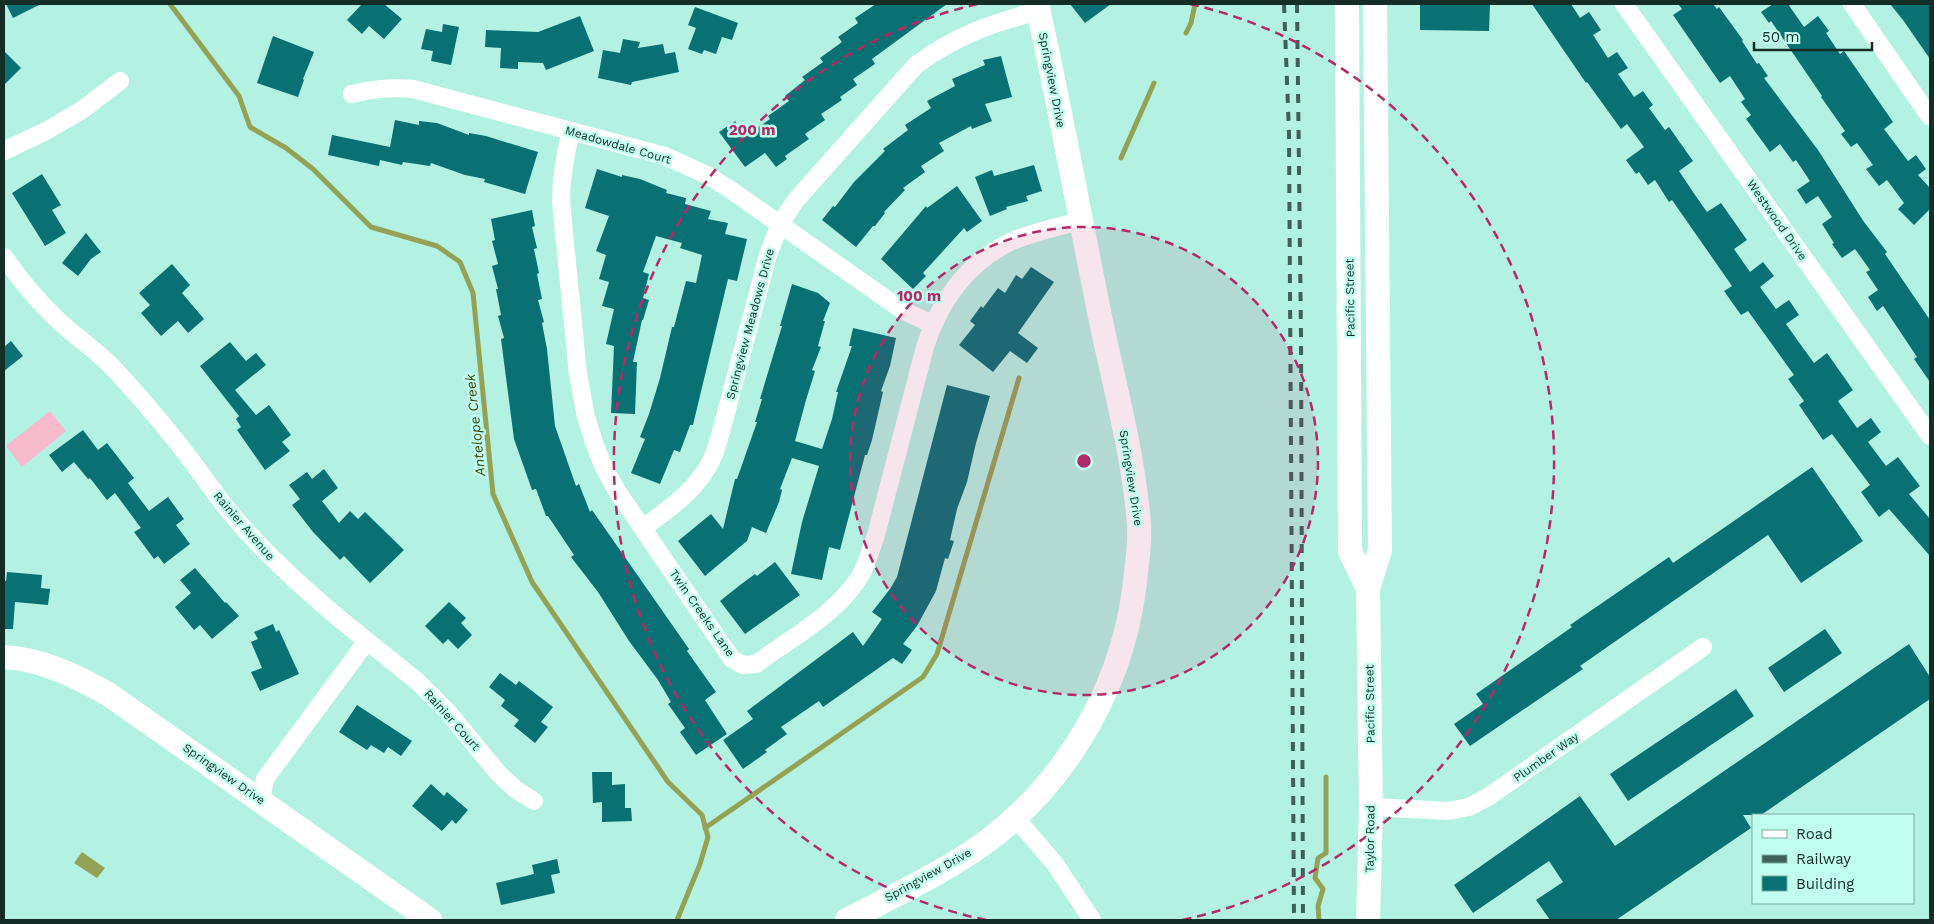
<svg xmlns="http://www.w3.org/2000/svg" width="1934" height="924" viewBox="0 0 1934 924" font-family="'Work Sans',sans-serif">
  <rect width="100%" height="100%" fill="#b3f2e2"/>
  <path fill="#f7bacd" d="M50,411L66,431L22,467L6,446Z"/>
  <path fill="#94a255" d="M82,852L105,868L97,878L74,863Z"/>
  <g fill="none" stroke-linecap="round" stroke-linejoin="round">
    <g stroke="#94a255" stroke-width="5">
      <path d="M170,4L239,96L250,127L286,148L313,169L371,227L437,246L460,262L473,293L493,494L532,582L668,782L702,815L708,837L700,864L677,920"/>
      <path d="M1186,33L1191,23L1195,4"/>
      <path d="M1121,158L1154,83"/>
      <path d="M705,828L923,677L937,654L1019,378"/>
      <path d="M1319,920L1318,906L1323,889L1315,878L1318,858L1326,853V777"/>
    </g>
  </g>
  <g fill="#097173">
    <path d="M6,4H41L13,18Z"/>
    <path d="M362,4H384L402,19L384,39L369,26L362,34L347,20Z"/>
    <path d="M876,4H947L872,59L875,64L853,79L857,85L840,97L842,100L821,114L825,120L805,134L809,139L785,156L787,159L776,167L765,153L745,167L719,132L735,121L746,136L770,119L768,116L789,101L785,96L805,80L802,77L823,62L820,58L842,42L838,37L858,23L855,18Z"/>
    <path d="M1070,4H1111L1085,23Z"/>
    <path d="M1420,4H1490L1489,31L1420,30Z"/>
    <path d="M1532,4H1571L1580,18L1589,12L1601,30L1593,35L1608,58L1617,52L1628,68L1618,74L1634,97L1643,91L1653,105L1649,108L1665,130L1669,127L1693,161L1679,171L1695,195L1707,212L1721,203L1747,240L1734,249L1750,272L1763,262L1774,276L1760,287L1776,309L1789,300L1799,315L1786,324L1798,341L1814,363L1827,353L1853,390L1838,401L1857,428L1871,418L1881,432L1868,442L1886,466L1898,457L1920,486L1909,494L1930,519V556L1889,509L1879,517L1861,492L1870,485L1832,434L1823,440L1799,405L1804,401L1788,379L1794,375L1748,311L1741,315L1724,291L1732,286L1672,200L1669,202L1655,180L1648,185L1639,172L1636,174L1626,160L1644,147L1627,124L1621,129L1587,82L1586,83Z"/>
    <path d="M1678,4H1713L1717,9L1719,7L1743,40L1742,41L1757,64L1759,63L1768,76L1764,78L1818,150L1864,222L1887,252L1885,254L1930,320V382L1914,359L1917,357L1883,306L1877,311L1868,297L1878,290L1866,272L1870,270L1855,249L1842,258L1832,244L1834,243L1822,224L1832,217L1818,196L1806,204L1797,190L1810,181L1796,160L1793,162L1780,144L1770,152L1746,119L1751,115L1741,102L1745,99L1730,76L1720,83L1673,15L1682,9Z"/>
    <path d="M1773,4H1788L1804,27L1818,16L1829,31L1826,33L1840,54L1844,51L1893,122L1884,129L1908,161L1916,155L1926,169L1918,175L1930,188V209L1914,225L1898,209L1904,203L1887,180L1879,186L1866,169L1873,165L1857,143L1851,147L1841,134L1845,131L1821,97L1822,96L1771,21L1769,23L1761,12Z"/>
    <path d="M1890,4H1930V59L1903,20Z"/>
    <path d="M695,7L738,23L732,40L722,37L716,54L704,50L702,54L688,49L696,28L688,25Z"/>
    <path d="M580,16L594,51L546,70L543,63L518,62V69L500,68L501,48L485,47L486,30L538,32Z"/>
    <path d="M443,24L459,27L451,65L431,61L433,51L421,49L426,29L442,32Z"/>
    <path d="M273,36L314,52L303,79L304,80L298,97L257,83Z"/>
    <path d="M623,39L640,42L638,48L663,44L665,54L675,52L679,72L632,82L631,85L598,78L603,50L620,53Z"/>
    <path d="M4,51L21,68L4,85Z"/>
    <path d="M1001,56L1012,97L985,104L992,121L972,129L971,126L939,143L944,151L921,166L925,172L903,188L905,190L884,212L885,213L875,226H873L856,247L822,220L833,206L835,207L854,182L885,151L883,149L908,130L905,125L931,108L927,101L955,86L952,79L985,65L983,60Z"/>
    <path d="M395,120L419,125V121L437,123L469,135V133L486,136L538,152L525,194L484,182L485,179L465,175L431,163L430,166L403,162L402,165L380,160L379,166L328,155L332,135L390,147Z"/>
    <path d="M1034,165L1042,191L1026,196L1028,201L1006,207L1007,209L990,216L975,177L992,170L994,176Z"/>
    <path d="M597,169L622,177V175L640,179L667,190L666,193L686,198L685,204L711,211L708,219L728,223L725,234L747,239L737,281L728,279L693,425H690L680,452L674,450L660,484L631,473L645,439L640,437L649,414L660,378L672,327H674L686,281L696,283L702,255L680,248L682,243L656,236L643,272L649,274L643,298L649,300L643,320H642L633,362H637L635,414L611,413L614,346L606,344L614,309L602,306L609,282L599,279L606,255L596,251L609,216L585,208Z"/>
    <path d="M42,174L61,205L52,210L66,233L45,246L12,193Z"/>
    <path d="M957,186L982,221L967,232L964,228L923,273L926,276L913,289L881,259L926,206L927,208Z"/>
    <path d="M532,210L535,226L532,227L537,248L534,249L539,273L537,274L542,299L538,300L544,322L542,323L547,349L555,426L576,486L579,484L590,512L592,510L689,649L687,651L716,692L705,700L727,734L696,755L680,732L685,728L668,704L671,702L658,680L629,641L598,592L571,557L574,555L548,516H546L536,489L532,490L514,439L501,339L504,338L498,316L501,315L496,289H498L492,266L498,264L492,241L495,240L491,219Z"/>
    <path d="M86,233L101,252L91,259L78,276L62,263Z"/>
    <path d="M172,264L190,285L182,293L204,319L188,333L178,321L161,336L141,313L150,305L139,293Z"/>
    <path d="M1031,267L1054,282L1018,333L1038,348L1027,363L1010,351L993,372L959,345L975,325L970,321L981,306L983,308L998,288L1005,293L1016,275L1022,279Z"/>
    <path d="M792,284L818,293L830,303L823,321H825L818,346L821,347L812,370L815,371L806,400L795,441L822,449L832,419L838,392H836L852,346H849L853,328L896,338L890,366L881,391L883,392L872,440L867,455H865L840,550L829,547L822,580L791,574L802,522L819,466L792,458L780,489L782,490L779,502L766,533L752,527L747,541L705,576L678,541L711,514L723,529L735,479H737L757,422H755L762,399H760L782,326H780Z"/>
    <path d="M11,341L23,356L4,371V347Z"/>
    <path d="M230,342L246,361L256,353L266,365L235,390L256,415L269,405L291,435L282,442L290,451L265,470L237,430L241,427L236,419L239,416L200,366Z"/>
    <path d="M947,385L990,396L976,443L967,482L957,509L950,540L954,541L948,559L945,558L936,591L917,626L903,644L912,650L902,664L893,658L823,707L819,701L781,727L787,734L765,750L767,752L743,769L723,740L753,719L747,711L853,632L863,646L882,619L872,612L890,589L897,577Z"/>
    <path d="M83,430L98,450L107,443L134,478L128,483L149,511L168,497L184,519L176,525L190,544L164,564L158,556L154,559L134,532L141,528L115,493L107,500L90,478L88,479L74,462L62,472L49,455Z"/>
    <path d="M1812,467L1863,541L1801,583L1768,535L1580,666L1583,669L1470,746L1454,724L1483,704L1476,694L1572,627L1570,625L1669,557L1673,563Z"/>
    <path d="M324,469L338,488L322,501L339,523L350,511L358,519L365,512L404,550L370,583L344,556L340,560L313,532L292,505L300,499L289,485L307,472L312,479Z"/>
    <path d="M775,562L800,595L745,634L720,601L740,585L755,574L757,576Z"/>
    <path d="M195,568L225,603L226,602L239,616L212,639L200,625L194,630L175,607L191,593L180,580Z"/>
    <path d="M7,572L42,575L41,588L50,589L48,605L15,602L13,629H4V581H6Z"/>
    <path d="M449,602L466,618L461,623L472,635L458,649L448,639L443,644L425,626Z"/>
    <path d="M273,624L276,632L279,630L299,674L260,691L251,672L262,668L251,642L258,639L254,632Z"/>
    <path d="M1825,629L1842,653L1784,692L1768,668Z"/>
    <path d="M1909,644L1930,677V699L1761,815H1743L1751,828L1616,920H1550L1536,900L1563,882L1549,861L1473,913L1454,885L1580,796L1615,846Z"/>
    <path d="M500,673L516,685L519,681L553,707L541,722L548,727L535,743L514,726L519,720L501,706L505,700L489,687Z"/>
    <path d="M1736,689L1754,716L1628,801L1610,774Z"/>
    <path d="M357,705L412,741L401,756L388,747L384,753L371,745L367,750L339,732Z"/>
    <path d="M592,772H612V785L625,784V808H631L632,821L602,822V802L593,803Z"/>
    <path d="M431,784L444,796L447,792L468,810L456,824L452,820L442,831L412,806Z"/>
    <path d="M557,859L560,873L551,875L555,893L501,905L496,883L534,874L532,865Z"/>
  </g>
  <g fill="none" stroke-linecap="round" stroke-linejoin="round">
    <g stroke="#fff" stroke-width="18">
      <path d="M1624,4L1930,436"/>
      <path d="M1852,4L1930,117"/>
      <path d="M352,94C373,89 391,87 413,89L665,156L709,176L731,190L902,310L932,324"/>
      <path d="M571,131C565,155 561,177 561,202L578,374L586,417L595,445L604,468L617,491L732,659L743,665L756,664C791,638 834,616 859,578C867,565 871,549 876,535L925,347C939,302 967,263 1010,242C1032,232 1057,227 1080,221"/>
      <path d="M4,151L46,131L82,110L120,81"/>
      <path d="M4,257C21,281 39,303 61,323C80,340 101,354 118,373C136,393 155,414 172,436C194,462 212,491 234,517C274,564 319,603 367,641L265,779L261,800"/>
      <path d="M643,528C669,509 696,491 711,461C716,452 718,441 721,432L768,255L780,224L796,200L916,65C957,35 990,24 1038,11"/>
      <path d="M367,641L418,682L447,711L498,773L515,789L534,801"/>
      <path d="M1371,807L1448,811L1469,807L1488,797L1703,647"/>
      <path d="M1015,817L1055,864L1092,920"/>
    </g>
    <g stroke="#fff" stroke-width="24">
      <path d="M1347,4L1350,551L1368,589"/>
      <path d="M4,657C41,659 76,676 108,694L430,920"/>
      <path d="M847,920C895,895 946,872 990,839C1073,775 1127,677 1136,572C1138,557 1140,540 1139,525C1134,458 1116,392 1102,326C1080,219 1061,111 1037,4"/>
      <path d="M1368,920L1371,807L1368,589L1380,550L1375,4"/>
    </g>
    <g stroke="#3e6058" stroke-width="4" stroke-dasharray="9 9" stroke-linecap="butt">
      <path d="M1284,4L1289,133L1294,920"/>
      <path d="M1297,4L1301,335L1303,920"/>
    </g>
  </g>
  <circle cx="1084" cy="461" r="234" fill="#b32a69" fill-opacity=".12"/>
  <g fill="none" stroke="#b32a69" stroke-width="2.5" stroke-dasharray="9 6">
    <circle cx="1084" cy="461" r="234"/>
    <path d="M986 920A469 469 0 0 1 978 4M1190 4A469 469 0 0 1 1182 920"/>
  </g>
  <g text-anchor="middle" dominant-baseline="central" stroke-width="5" stroke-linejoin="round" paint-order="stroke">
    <g font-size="12" fill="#142d27" stroke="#c0ffef">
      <text transform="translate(1052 80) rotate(79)">Springview Drive</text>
      <text transform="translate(618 145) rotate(16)">Meadowdale Court</text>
      <text transform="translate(1777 220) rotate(55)">Westwood Drive</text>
      <text transform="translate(1350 298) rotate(-91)">Pacific Street</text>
      <text transform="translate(750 324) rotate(-75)">Springview Meadows Drive</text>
      <text transform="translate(1131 478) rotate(81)">Springview Drive</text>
      <text transform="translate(244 526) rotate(49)">Rainier Avenue</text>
      <text transform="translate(702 613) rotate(55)">Twin Creeks Lane</text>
      <text transform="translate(1370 704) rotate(-91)">Pacific Street</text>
      <text transform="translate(452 720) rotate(48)">Rainier Court</text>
      <text transform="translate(1546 757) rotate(-35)">Plumber Way</text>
      <text transform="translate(224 774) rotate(35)">Springview Drive</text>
      <text transform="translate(1370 839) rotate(-89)">Taylor Road</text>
      <text transform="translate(928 875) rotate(-29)">Springview Drive</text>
    </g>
    <g font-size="14" font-style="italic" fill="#3e470c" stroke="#c0ffef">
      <text transform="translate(475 425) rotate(-96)">Antelope Creek</text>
    </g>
  </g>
  <circle cx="1084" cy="461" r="8" fill="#b32a69" stroke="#c0ffef" stroke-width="2.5"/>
  <g font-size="15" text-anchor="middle" font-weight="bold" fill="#b32a69" stroke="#c0ffef" stroke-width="5" stroke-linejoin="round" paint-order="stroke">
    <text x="752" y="135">200 m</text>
    <text x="919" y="301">100 m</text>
  </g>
  <rect width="1934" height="924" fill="none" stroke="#142d27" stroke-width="10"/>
  <rect x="1752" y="814" width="162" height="90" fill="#c0ffef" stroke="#7bab9f"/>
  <rect x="1762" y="830" width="25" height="8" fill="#ffffff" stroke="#7bab9f"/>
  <text x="1796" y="839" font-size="15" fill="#142d27">Road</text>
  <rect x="1762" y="855" width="25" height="8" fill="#3e6058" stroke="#7bab9f"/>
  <text x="1796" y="864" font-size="15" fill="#142d27">Railway</text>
  <rect x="1762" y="876" width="25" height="15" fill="#097173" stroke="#7bab9f"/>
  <text x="1796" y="889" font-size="15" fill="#142d27">Building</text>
  <path d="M1754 42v8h118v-8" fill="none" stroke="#142d27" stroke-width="2.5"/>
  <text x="1762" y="42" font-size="15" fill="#142d27" stroke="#c0ffef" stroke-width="4" paint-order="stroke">50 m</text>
</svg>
